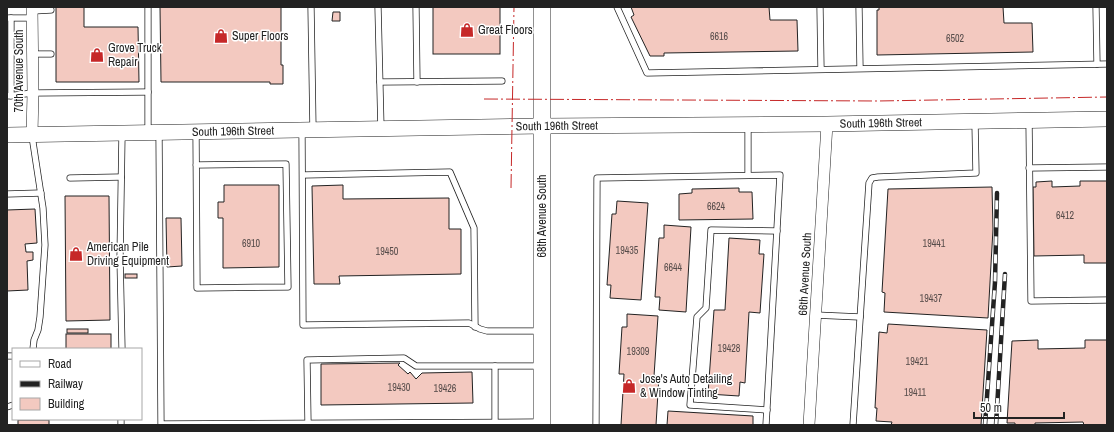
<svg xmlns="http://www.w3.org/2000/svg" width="1114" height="432" viewBox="0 0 1114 432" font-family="'Archivo Narrow',sans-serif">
  <rect width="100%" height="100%" fill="#fff"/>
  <g fill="#f3c9c0" stroke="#222">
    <path d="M56,7H84V27H138L139,82H56Z"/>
    <path d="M160,7H281V65H283V84H270V82H161Z"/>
    <rect x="433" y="7" width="67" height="47"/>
    <path d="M631,7H769L770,20H797L798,51L664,53V56H650L631,17L634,15Z"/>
    <path d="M879,7H1003L1004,23H1032L1033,52L877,55V10H879Z"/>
    <path d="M333,12H340V21H332Z"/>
    <path d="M1052,181V187L1080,186V181H1107V263H1084V255L1034,256L1033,187H1036V182Z"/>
    <path d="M224,185H279V267L223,268V218H218V202H224Z"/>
    <path d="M343,185V199L449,198V229H461V274L339,276L340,284H314L312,186Z"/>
    <path d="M992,187L993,229L988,318L884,312L885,293L882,292L888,189Z"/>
    <path d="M739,188V192H752L753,219L679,220V194L692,193V189Z"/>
    <path d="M65,196H109L110,320L66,321Z"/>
    <path d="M617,201L648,203L641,300L610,298L611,285H607L612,214H616Z"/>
    <path d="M35,209L37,243L25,244L26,252H33V260L27,261L28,290L7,291V210Z"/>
    <path d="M166,218H181L182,266L167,267Z"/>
    <path d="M664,225L691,227L686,312L659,310L660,297H655L659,238H664Z"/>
    <path d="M729,238L760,240L759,254H764L760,313L749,312L745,383L740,382L739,396L708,394L714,310H725Z"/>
    <rect x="125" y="274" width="12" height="4"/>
    <path d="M627,314L658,316L654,376H659L656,425H621L624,374H619L622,327H627Z"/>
    <path d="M888,324L987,330L981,425H891L892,422L876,421L877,408H875L879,332L887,333Z"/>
    <rect x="67" y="329" width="21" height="4"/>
    <rect x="66" y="334" width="45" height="15"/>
    <path d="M1038,340V349L1085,348V340H1107V425H1084L1083,422L1035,423V425H1015V423H1007L1012,341Z"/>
    <path d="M400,363L398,365L408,374L410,372L416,379L422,373L472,372L473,403L321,405V364Z"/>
    <path d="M668,411L753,416V425H667Z"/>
    <rect x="18" y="420" width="31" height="5"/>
  </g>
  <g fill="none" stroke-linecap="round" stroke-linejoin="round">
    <defs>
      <g id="lane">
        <path d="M311,7L313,129"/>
        <path d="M378,7L381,129"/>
        <path d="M416,7L417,82"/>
        <path d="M617,7L647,73L1107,64"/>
        <path d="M820,7L821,69"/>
        <path d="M859,7L860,68"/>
        <path d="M1096,7L1097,64"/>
        <path d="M32,11L51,10"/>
        <path d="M8,18H32"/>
        <path d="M33,54H51"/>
        <path d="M380,82L502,81"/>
        <path d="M7,96L33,93L148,92"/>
        <path d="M11,96V18"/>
        <path d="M1029,121L1031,301L1107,300"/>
        <path d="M748,126V175"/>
        <path d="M148,132V7"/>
        <path d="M196,132L197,288L288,287L286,164L196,165"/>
        <path d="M302,132L303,325L469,323L480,329L487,331H540"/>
        <path d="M159,133L161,424L539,422"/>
        <path d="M122,135L120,258L122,349"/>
        <path d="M32,136L43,208L45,245L40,317L38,330L34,340L33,349"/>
        <path d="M1029,168L1107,167"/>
        <path d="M303,175L450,172L474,228L475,327"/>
        <path d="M70,178L121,177"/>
        <path d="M7,194L41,193"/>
        <path d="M815,315L860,317"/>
        <path d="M7,356H13"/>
        <path d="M495,366V425"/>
        <path d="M7,407L13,405"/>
        <path d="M767,410L690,405L697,317L706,308L711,230L777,231"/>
        <path d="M308,423L307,360L404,358L416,366H539"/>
        <path d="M121,425V419"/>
        <path d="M596,425L597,178L780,175L766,425"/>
        <path d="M853,425L869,183L872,178L878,177L976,173L975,123"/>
      </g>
      <g id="street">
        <path d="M32,7L33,93L32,134"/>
        <path d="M809,425L827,124"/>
      </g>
      <g id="secondary">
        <path id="s1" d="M7,135L542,126L827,124L1107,119"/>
      </g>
      <path id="primary" d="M542,425V7"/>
    </defs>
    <use href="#lane" stroke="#222" stroke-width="7"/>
    <use href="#street" stroke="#222" stroke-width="12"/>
    <use href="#secondary" stroke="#222" stroke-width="16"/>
    <use href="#primary" stroke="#222" stroke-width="18"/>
    <use href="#lane" stroke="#fff" stroke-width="5.5"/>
    <use href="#street" stroke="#fff" stroke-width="11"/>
    <use href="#secondary" stroke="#fff" stroke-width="15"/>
    <use href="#primary" stroke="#fff" stroke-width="17"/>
    <defs>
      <g id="rail">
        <path d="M985,425L995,282L997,193"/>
        <path d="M996,425L1005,274"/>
      </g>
    </defs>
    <use href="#rail" stroke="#222" stroke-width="4.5"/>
    <use href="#rail" stroke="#fff" stroke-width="3" stroke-dasharray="9" stroke-linecap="butt"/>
    <g stroke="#c62828" stroke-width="1" stroke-dasharray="14 3 2 3" stroke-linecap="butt">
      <path d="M484,99L878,101L1107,97"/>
      <path d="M511,188L514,7"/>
    </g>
  </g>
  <defs>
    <symbol id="shop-bare" viewBox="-9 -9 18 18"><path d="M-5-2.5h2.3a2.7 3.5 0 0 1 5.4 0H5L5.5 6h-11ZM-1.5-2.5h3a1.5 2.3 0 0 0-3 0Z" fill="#c62828" stroke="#fff" stroke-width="2.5" paint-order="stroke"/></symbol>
  </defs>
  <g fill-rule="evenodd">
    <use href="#shop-bare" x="457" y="20" width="20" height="20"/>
    <use href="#shop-bare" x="211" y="26" width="20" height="20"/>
    <use href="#shop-bare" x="87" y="45" width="20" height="20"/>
    <use href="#shop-bare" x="66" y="244" width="20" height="20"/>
    <use href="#shop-bare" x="619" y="376" width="20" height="20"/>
  </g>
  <g text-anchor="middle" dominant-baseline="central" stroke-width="3" stroke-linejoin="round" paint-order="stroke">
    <g font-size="10" fill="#564c4a">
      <text x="719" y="36">6616</text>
      <text x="955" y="38">6502</text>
      <text x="716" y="206">6624</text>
      <text x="1065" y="215">6412</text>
      <text x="251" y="243">6910</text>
      <text x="934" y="243">19441</text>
      <text x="627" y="250">19435</text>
      <text x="387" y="251">19450</text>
      <text x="673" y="267">6644</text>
      <text x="931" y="298">19437</text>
      <text x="729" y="348">19428</text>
      <text x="638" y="351">19309</text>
      <text x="917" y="361">19421</text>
      <text x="399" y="387">19430</text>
      <text x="445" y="388">19426</text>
      <text x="915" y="392">19411</text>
    </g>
    <g font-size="12" fill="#222" stroke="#fff" text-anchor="start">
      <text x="478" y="30">Great Floors</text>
      <text x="232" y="36">Super Floors</text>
      <text x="108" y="48">Grove Truck<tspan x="108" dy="14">Repair</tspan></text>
      <text x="87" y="247">American Pile<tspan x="87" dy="14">Driving Equipment</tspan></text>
      <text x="640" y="379">Jose's Auto Detailing<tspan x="640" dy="14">&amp; Window Tinting</tspan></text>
    </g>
    <g font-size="12" fill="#222" stroke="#fff">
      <text transform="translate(19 71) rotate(-90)">70th Avenue South</text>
      <text stroke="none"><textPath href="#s1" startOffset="874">South 196th Street</textPath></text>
      <text stroke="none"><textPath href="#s1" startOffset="550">South 196th Street</textPath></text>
      <text stroke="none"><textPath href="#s1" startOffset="226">South 196th Street</textPath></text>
      <text transform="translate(542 216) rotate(-90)">68th Avenue South</text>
      <text transform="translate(805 274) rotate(-87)">66th Avenue South</text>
    </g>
  </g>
  <rect width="1114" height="432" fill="none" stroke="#222222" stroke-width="16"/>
  <rect x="12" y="348" width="130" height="72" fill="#ffffff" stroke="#a7a7a7"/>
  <rect x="20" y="361" width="20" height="6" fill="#ffffff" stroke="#a7a7a7"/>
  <text x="48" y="368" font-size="12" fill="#222222">Road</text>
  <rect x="20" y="381" width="20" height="6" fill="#222222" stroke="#a7a7a7"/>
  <text x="48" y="388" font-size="12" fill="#222222">Railway</text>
  <rect x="20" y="398" width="20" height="12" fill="#f3c9c0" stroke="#a7a7a7"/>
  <text x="48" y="408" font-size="12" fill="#222222">Building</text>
  <path d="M974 412v6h90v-6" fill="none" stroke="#222222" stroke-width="2"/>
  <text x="980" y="412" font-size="12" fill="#222222" stroke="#ffffff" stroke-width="3" paint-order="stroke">50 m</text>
</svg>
